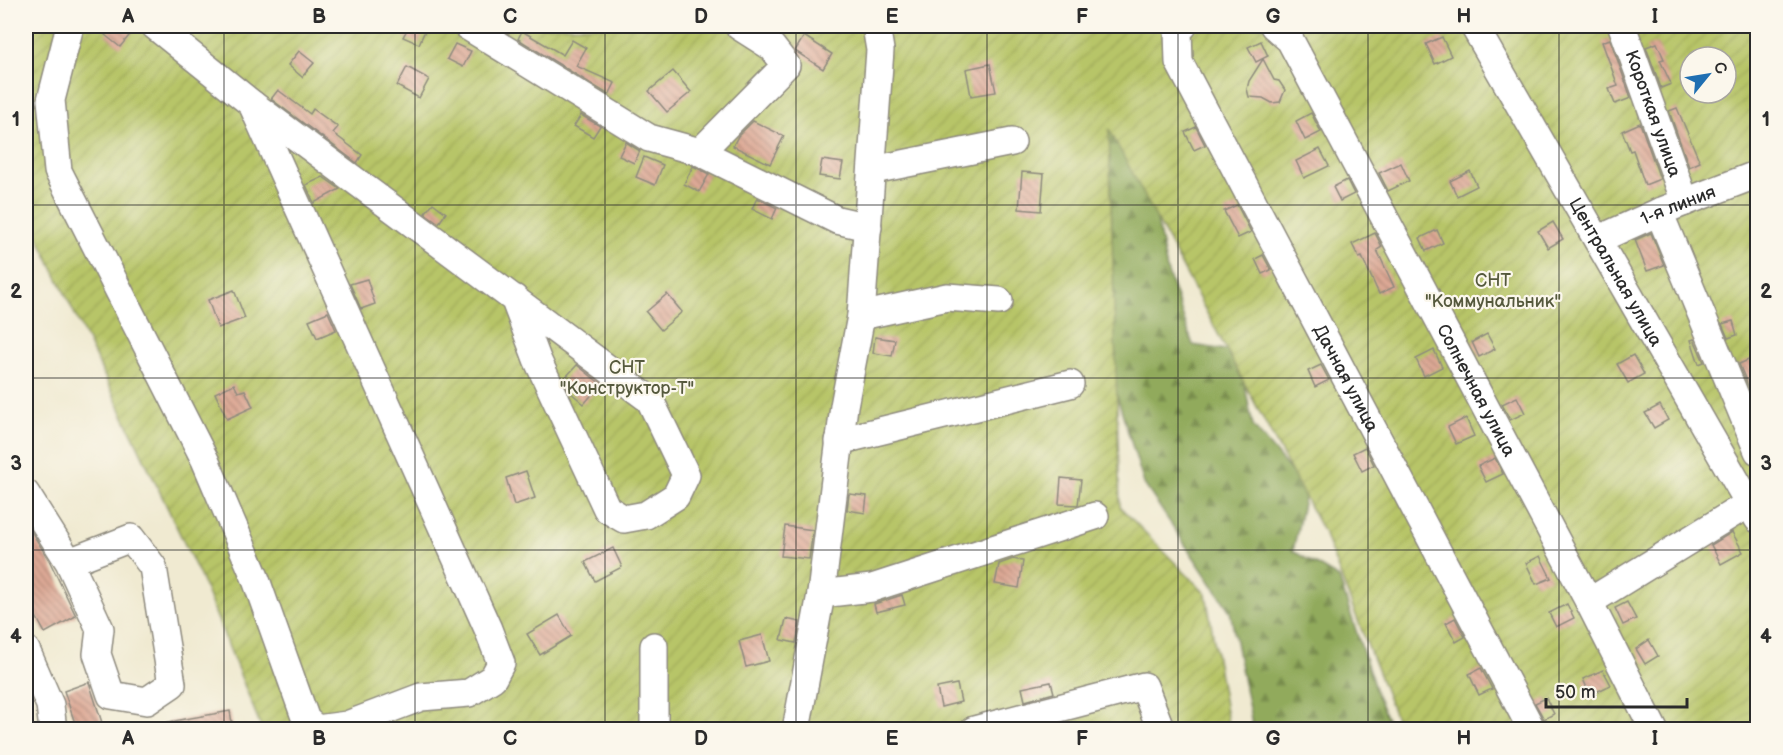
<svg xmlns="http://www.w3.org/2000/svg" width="1783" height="755" viewBox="0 0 1783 755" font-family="'Balsamiq Sans',sans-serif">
  <defs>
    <pattern id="forest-firs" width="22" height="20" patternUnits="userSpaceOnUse" patternTransform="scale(1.5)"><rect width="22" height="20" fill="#91aa5c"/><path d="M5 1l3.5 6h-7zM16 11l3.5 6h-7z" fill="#778b4c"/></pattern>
    <pattern id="garden-furrows" width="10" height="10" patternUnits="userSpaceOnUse" patternTransform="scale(1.5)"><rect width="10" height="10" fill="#b7c568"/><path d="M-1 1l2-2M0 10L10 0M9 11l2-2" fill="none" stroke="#9ea95a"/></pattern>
    <pattern id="building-back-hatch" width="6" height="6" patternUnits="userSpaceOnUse" patternTransform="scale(1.5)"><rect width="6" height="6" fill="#dda995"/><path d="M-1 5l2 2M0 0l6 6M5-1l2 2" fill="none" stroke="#b38a7a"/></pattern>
  </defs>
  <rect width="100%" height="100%" fill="#fbf7ec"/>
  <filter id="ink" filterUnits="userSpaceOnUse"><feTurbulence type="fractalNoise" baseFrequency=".0167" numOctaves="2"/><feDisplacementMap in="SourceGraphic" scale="12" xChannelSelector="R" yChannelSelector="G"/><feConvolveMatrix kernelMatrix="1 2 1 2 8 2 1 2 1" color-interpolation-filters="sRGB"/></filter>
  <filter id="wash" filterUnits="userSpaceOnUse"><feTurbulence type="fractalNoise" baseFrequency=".008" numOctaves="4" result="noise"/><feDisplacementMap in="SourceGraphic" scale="24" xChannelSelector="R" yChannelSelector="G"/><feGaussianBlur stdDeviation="1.35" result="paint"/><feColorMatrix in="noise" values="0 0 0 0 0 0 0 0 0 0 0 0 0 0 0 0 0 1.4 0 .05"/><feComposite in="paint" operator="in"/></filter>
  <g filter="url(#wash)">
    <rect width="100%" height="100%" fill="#f0ead1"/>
    <path fill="url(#forest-firs)" stroke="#5e6a44" stroke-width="1.5" d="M1101,26L1137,120L1167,270L1193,345L1238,352L1253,426L1306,489L1293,551L1339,578L1377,695L1391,729H1253L1230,611L1144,484L1109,370Z"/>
    <path fill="url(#garden-furrows)" stroke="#71784a" stroke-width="1.5" fill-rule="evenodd" d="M26,26H1757V729H1400L1324,533L1109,129L1120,507L1206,594L1229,729H262L201,578L26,212ZM1690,57H1726V93H1690Z"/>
    <g id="blocks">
      <g fill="url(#building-back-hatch)">
        <path d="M113,26H137L120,47L105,35Z"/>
        <path d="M409,26H427L419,44L403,37Z"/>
        <path d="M522,31L563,55L572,40L586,48L576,66L615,83L609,95L518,39Z"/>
        <path d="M804,36L832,54L823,69L795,51Z"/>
        <path d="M1442,37L1451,56L1435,64L1426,44Z"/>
        <path d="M1610,39L1631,98L1615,104L1609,89L1618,86L1602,42Z"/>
        <path d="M1261,41L1268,56L1256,62L1248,47Z"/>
        <path d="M1657,43L1664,59L1660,60L1671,84L1661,88L1646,47Z"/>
        <path d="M455,44L471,51L463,67L447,59Z"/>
        <path d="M299,51L314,63L302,77L288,65Z"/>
        <path d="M1263,59L1274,80L1279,81L1285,90L1280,102L1272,103L1263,98L1249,97L1247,89L1249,81Z"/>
        <path d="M990,64L996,92L971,96L966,69Z"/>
        <path d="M407,67L429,79L419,98L397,86Z"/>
        <path d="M673,71L691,92L667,112L649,91Z"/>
        <path d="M278,90L310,114L313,109L338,127L333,133L362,155L357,163L271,99Z"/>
        <path d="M1677,108L1700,162L1689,167L1669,111Z"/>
        <path d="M1311,113L1321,132L1305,140L1296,121Z"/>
        <path d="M581,115L600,126L593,137L574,126Z"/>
        <path d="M753,121L784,136L770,164L733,146L738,136Z"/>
        <path d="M1640,123L1660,179L1645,185L1633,150L1630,151L1622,131Z"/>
        <path d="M1196,127L1205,145L1194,150L1185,132Z"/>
        <path d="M626,142L640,151L634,163L619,156Z"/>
        <path d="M1320,149L1329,166L1304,178L1296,161Z"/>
        <path d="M644,157L663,165L655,185L636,177Z"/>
        <path d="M822,160L843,163L840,179L819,176Z"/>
        <path d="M1401,163L1409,181L1388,191L1379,173Z"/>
        <path d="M693,166L709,174L699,192L684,184Z"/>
        <path d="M1470,171L1477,186L1457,196L1450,181Z"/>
        <path d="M1022,172L1044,174L1041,211L1019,209Z"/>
        <path d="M323,177L340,189L314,203L306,185Z"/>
        <path d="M1347,180L1354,194L1340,201L1333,187Z"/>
        <path d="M757,198L777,208L772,219L752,209Z"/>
        <path d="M433,203L446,213L439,223L425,213Z"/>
        <path d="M1237,205L1251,232L1238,238L1224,211Z"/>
        <path d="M1553,222L1563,239L1548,248L1538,231Z"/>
        <path d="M1437,230L1443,243L1426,251L1420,238Z"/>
        <path d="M1375,233L1382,247L1377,250L1394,287L1379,294L1362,257L1359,258L1352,244Z"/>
        <path d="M1651,233L1664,265L1647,271L1635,240Z"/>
        <path d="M1263,255L1271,270L1262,274L1255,259Z"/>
        <path d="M367,279L375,304L361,309L350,284Z"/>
        <path d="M234,290L245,318L218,328L208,300Z"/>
        <path d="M667,294L682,312L661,330L646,312Z"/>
        <path d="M328,312L336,330L317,338L309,320Z"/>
        <path d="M1733,321L1737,335L1728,338L1722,324Z"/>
        <path d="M1487,334L1495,349L1479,357L1472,342Z"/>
        <path d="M875,337L895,340L892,356L873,353Z"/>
        <path d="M1694,339L1704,362L1699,364L1691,340Z"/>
        <path d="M1434,350L1442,367L1424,376L1416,359Z"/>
        <path d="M1633,355L1644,374L1628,383L1617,364Z"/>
        <path d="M1751,359L1758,375V409L1739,364Z"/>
        <path d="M577,365L601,384L584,404L569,391L564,379Z"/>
        <path d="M1321,365L1329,380L1315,387L1308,371Z"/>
        <path d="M234,384L238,392L245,390L253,407L227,419L215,393Z"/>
        <path d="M1517,397L1525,413L1510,420L1502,404Z"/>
        <path d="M1660,405L1668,420L1654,428L1645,413Z"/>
        <path d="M1466,418L1474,436L1456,444L1448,427Z"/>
        <path d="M1365,447L1374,465L1362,471L1353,453Z"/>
        <path d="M1495,458L1503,474L1486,482L1478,466Z"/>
        <path d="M526,471L535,498L514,505L506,478Z"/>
        <path d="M1061,478L1081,480L1078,505L1059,504Z"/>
        <path d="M849,494L867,496L865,513L847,510Z"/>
        <path d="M26,523L49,560L76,616L45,633L26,598Z"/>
        <path d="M785,526L813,530L809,559L781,556Z"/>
        <path d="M1732,532L1743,552L1721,564L1711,545Z"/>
        <path d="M613,548L622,567L595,581L585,562Z"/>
        <path d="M1540,556L1551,578L1536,584L1526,563Z"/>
        <path d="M1013,559L1023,561L1019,588L995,584L999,564Z"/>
        <path d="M902,595L905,605L876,612L874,604Z"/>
        <path d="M1627,602L1636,619L1623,625L1615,608Z"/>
        <path d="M1567,604L1574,618L1556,627L1549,613Z"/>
        <path d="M559,615L571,636L540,655L527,634Z"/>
        <path d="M1455,618L1465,637L1456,642L1446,623Z"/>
        <path d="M786,619L800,622L796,643L781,640Z"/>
        <path d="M762,635L769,661L746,667L739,641Z"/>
        <path d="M1649,640L1658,656L1645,664L1636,649Z"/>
        <path d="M1481,668L1492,689L1479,695L1469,674Z"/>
        <path d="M1603,670L1611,685L1590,695L1583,679Z"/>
        <path d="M89,682L104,729H77L64,691Z"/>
        <path d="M1051,682L1054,693L1025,701L1022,688Z"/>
        <path d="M957,684L961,702L941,707L937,688Z"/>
        <path d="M1546,698L1554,714L1544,719L1535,703Z"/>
        <path d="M230,711L233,729H169L168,722Z"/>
      </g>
    </g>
  </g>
  <g filter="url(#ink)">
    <use href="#blocks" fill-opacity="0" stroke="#8e8a7e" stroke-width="1.5"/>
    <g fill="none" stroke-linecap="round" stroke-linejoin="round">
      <defs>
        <g id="minor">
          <path d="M70,26L51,100L58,171L205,460L255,577L306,720L317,729L347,725L421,697L469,693L493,678L501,663L488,629L252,104L650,400L686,475L676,496L646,515L624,519L607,509L537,359L514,298"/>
          <path d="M155,26L252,104"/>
          <path d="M467,26L649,138L700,152L837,220L868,227"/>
          <path id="s1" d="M1183,26L1178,30L1179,62L1532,730"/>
          <path id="s2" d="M1274,26L1290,40L1589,602L1654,730"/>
          <path id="s3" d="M1474,26L1758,519"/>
          <path id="s4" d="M1622,26L1685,202"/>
          <path d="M700,152L786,65L772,47L739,26"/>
          <path d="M873,170L1012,142"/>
          <path d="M1659,212L1758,451"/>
          <path id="s5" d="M1599,239L1659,212L1758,174"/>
          <path d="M861,316L947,297L999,301"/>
          <path d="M839,441L1070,384"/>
          <path d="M26,494L69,562L100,629L97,654L111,695L147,701L172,684L153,567L131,538L69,562"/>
          <path d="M821,594L872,588L1095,516"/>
          <path d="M1589,602L1748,504"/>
          <path d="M654,646V730"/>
          <path d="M26,650L50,705L53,730"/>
          <path d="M796,730L821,594L844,406L861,316L880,50L876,26"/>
          <path d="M974,730L1144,686L1161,730"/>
        </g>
      </defs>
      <use href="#minor" stroke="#8e8a7e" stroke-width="30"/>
      <use href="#minor" stroke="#fff" stroke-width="27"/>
    </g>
  </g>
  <path fill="none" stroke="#2b2b2b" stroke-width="1.5" stroke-opacity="0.55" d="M224,26V730M415,26V730M605,26V730M796,26V730M987,26V730M1178,26V730M1368,26V730M1559,26V730M26,205H1758M26,378H1758M26,550H1758"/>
  <g text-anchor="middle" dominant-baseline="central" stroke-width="4.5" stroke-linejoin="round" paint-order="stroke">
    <g font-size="18" fill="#2b2b2b" stroke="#fbf7ec">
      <text stroke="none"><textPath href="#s4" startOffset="93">Короткая улица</textPath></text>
      <text stroke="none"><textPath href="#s5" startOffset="86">1-я линия</textPath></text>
      <text stroke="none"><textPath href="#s3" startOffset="284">Центральная улица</textPath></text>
      <text stroke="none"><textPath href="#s1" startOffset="396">Дачная улица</textPath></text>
      <text stroke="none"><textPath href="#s2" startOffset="418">Солнечная улица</textPath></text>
    </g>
    <g font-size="18" fill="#55593d" stroke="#fbf7ec">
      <text x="1493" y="280">СНТ<tspan x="1493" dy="21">"Коммунальник"</tspan></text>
      <text x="627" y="367">СНТ<tspan x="627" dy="21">"Конструктор-Т"</tspan></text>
    </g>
  </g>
  <rect width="1783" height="755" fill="none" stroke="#fbf7ec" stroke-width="66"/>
  <g transform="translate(1708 75) rotate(60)"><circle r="28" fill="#fbf7ec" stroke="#a8a59f" stroke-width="1.5"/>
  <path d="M0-4.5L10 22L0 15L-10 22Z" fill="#1f6fb2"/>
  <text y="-9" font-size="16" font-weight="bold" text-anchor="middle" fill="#2b2b2b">С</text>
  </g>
  <path d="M1546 698v9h141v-9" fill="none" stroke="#2b2b2b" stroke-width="3"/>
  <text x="1555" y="698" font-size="18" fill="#2b2b2b" stroke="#fbf7ec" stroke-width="4.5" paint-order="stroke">50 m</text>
  <rect x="33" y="33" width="1717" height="689" fill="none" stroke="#2b2b2b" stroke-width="2"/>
  <g font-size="20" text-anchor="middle" font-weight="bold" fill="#2b2b2b">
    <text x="128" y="23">A</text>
    <text x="319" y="23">B</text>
    <text x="510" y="23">C</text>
    <text x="701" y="23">D</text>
    <text x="892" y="23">E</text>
    <text x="1082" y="23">F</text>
    <text x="1273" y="23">G</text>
    <text x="1464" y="23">H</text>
    <text x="1655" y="23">I</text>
    <text x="16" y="126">1</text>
    <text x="1766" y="126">1</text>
    <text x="16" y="298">2</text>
    <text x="1766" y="298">2</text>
    <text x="16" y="470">3</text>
    <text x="1766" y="470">3</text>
    <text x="16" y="643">4</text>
    <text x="1766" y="643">4</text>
    <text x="128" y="745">A</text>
    <text x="319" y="745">B</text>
    <text x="510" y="745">C</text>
    <text x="701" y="745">D</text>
    <text x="892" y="745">E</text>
    <text x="1082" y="745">F</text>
    <text x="1273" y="745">G</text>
    <text x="1464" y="745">H</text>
    <text x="1655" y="745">I</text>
  </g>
</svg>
